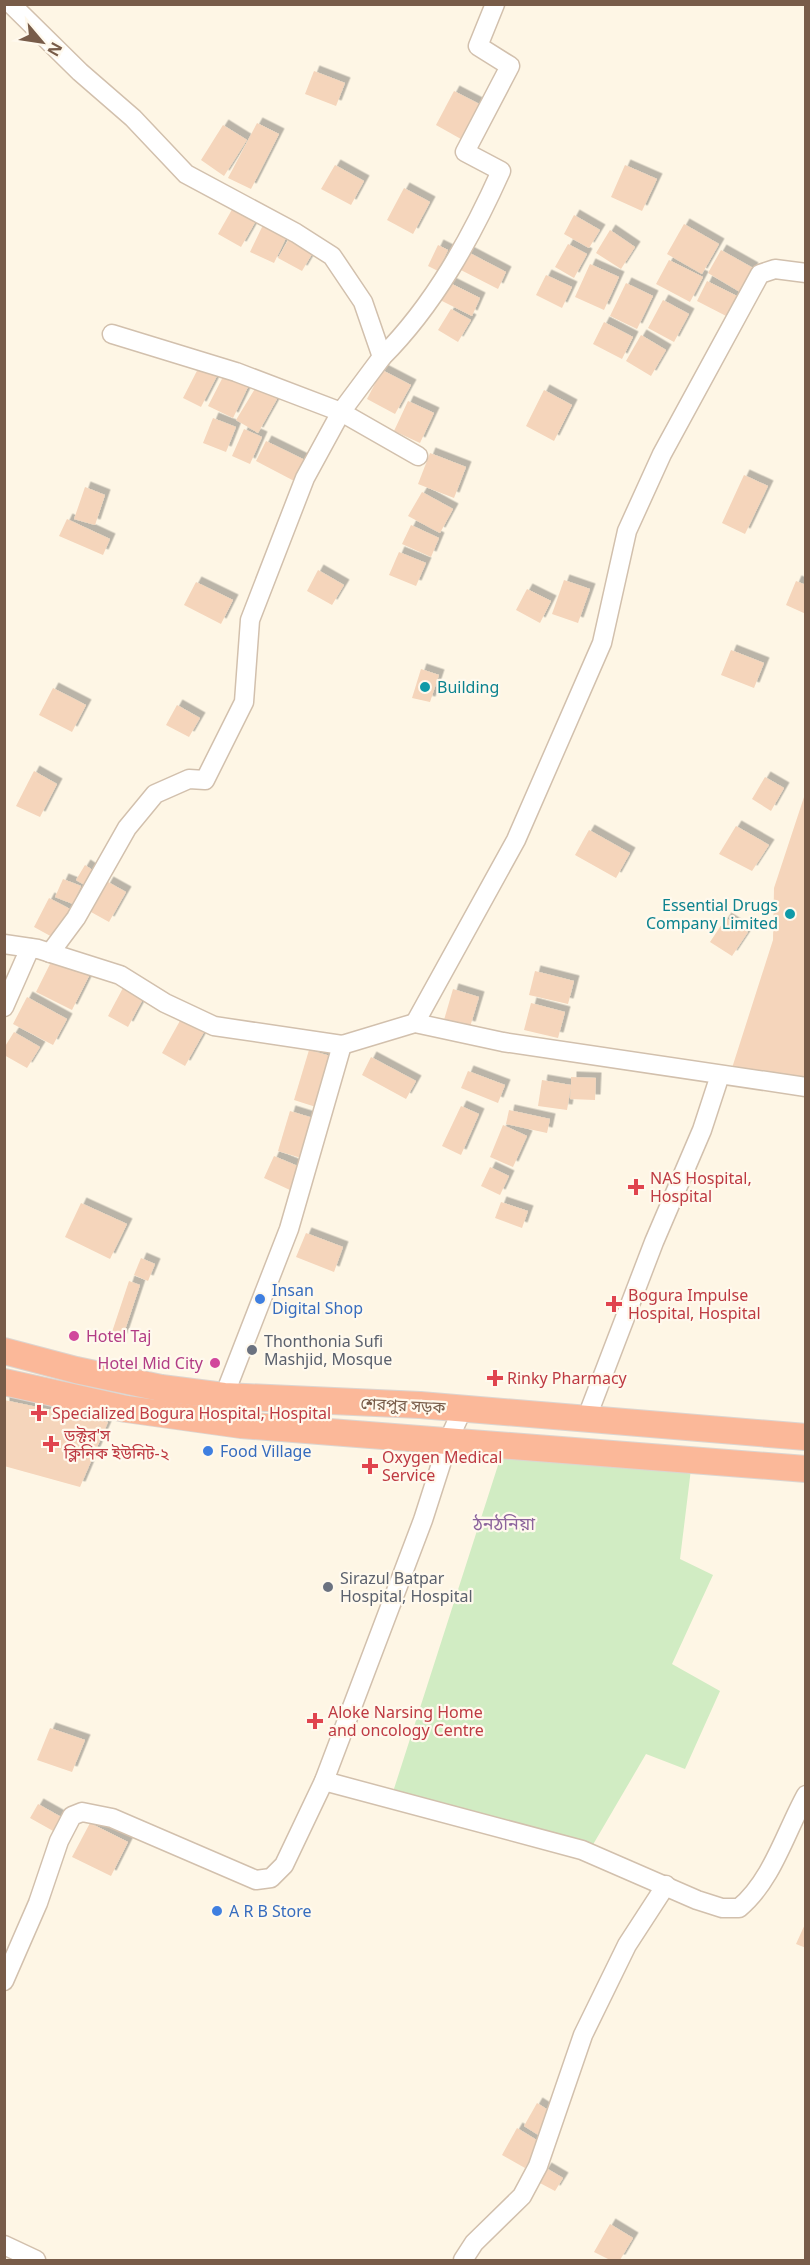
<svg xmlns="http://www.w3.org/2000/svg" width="810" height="2265" viewBox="0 0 810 2265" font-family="'Noto Sans','Noto Sans Bengali',sans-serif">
  <defs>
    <filter id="shadow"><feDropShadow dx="5.5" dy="-5.5" stdDeviation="0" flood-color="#0004"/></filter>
  </defs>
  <rect width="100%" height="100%" fill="#fef6e5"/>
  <path fill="#d1ecc3" d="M501,1456L691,1469L680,1559L713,1575L672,1664L720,1691L685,1769L646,1754L591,1848L392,1795Z"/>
  <g fill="#f5d5bb" filter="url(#shadow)">
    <path d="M314,71L345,83L336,106L305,94Z"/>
    <path d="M454,91L487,108L468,143L436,125Z"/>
    <path d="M257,123L279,134L251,189L228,178Z"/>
    <path d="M223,125L247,140L224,176L201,160Z"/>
    <path d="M335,165L364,181L351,205L321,189Z"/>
    <path d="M625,165L657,179L642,211L611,197Z"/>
    <path d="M404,188L430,202L413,234L387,220Z"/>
    <path d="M234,206L257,219L241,247L218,234Z"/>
    <path d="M574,215L600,230L589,248L564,234Z"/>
    <path d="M684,224L719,244L702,274L667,254Z"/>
    <path d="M263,225L287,236L274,263L250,252Z"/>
    <path d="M610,230L635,247L621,269L596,253Z"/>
    <path d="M291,235L315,249L302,271L278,258Z"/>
    <path d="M568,244L587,254L574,278L555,267Z"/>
    <path d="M438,245L448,250L438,271L428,266Z"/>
    <path d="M464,250L506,272L498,289L455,267Z"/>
    <path d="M721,250L753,268L740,292L708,273Z"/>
    <path d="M669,260L703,277L690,302L656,284Z"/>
    <path d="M590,264L619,277L604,310L575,297Z"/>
    <path d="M546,275L572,287L562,308L536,295Z"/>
    <path d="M444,280L480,298L472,316L436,298Z"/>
    <path d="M707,281L741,298L730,318L697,301Z"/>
    <path d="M626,283L653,296L637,329L610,316Z"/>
    <path d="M663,300L689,314L674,342L648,328Z"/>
    <path d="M451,309L471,320L458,342L438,330Z"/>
    <path d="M604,322L633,337L622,359L593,344Z"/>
    <path d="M641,335L666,350L651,376L626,361Z"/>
    <path d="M201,363L219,372L201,407L183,398Z"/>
    <path d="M382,370L411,385L395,414L367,399Z"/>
    <path d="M225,373L249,385L233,418L208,406Z"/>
    <path d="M256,387L277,399L258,433L236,420Z"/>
    <path d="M544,390L572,405L554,441L526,426Z"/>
    <path d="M408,401L434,413L420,443L394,431Z"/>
    <path d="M213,418L236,427L226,452L203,443Z"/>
    <path d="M244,429L262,437L250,464L232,456Z"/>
    <path d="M266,441L309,462L298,483L256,461Z"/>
    <path d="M430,453L466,467L454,498L418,484Z"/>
    <path d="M744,475L768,486L745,534L722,523Z"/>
    <path d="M85,487L105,495L95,525L74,519Z"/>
    <path d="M422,492L453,509L440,533L408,516Z"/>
    <path d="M67,519L110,539L103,555L59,536Z"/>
    <path d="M411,525L439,538L431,557L402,544Z"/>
    <path d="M399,552L426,563L416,586L389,575Z"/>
    <path d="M318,570L344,585L332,605L307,591Z"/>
    <path d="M564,580L590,589L578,623L552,614Z"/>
    <path d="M796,581L806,585V614L786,605Z"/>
    <path d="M196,582L233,600L221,624L184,605Z"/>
    <path d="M527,589L551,601L540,623L516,610Z"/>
    <path d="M731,650L764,663L754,688L721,675Z"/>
    <path d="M421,669L439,675L430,702L412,698Z"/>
    <path d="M53,688L86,705L72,732L39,715Z"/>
    <path d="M177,705L200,718L189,737L166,725Z"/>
    <path d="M34,771L57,784L40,817L16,806Z"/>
    <path d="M765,777L784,788L771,811L752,799Z"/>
    <path d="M805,794L806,1077L732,1068L773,940L774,888Z"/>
    <path d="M736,826L769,845L752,871L719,854Z"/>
    <path d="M589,830L630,853L616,878L575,855Z"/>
    <path d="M85,865L97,873L88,887L76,880Z"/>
    <path d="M63,879L81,886L73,904L55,897Z"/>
    <path d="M108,882L126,892L109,922L91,912Z"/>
    <path d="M49,898L70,909L54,938L34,927Z"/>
    <path d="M726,918L748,932L732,956L710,942Z"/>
    <path d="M53,958L89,976L72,1010L36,992Z"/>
    <path d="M535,971L574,981L568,1004L529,995Z"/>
    <path d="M124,986L144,997L128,1027L108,1016Z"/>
    <path d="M453,989L479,997L470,1027L444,1020Z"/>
    <path d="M27,997L67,1019L53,1045L13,1024Z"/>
    <path d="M531,1003L565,1012L558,1038L524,1030Z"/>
    <path d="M181,1019L204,1032L185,1066L162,1053Z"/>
    <path d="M14,1032L40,1047L27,1068L4,1055V1048Z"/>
    <path d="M309,1050L334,1057L319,1108L294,1100Z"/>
    <path d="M371,1057L416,1081L406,1099L362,1075Z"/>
    <path d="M468,1071L505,1085L498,1103L461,1088Z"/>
    <path d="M571,1077L596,1078L595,1100L570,1099L571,1087L567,1110L538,1106L542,1080L571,1085Z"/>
    <path d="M461,1106L479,1114L461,1155L442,1146Z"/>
    <path d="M509,1110L550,1119L547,1133L506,1124Z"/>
    <path d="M290,1111L313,1118L301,1158L278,1151Z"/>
    <path d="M503,1125L527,1136L513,1167L490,1157Z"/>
    <path d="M274,1156L300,1167L290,1190L264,1178Z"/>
    <path d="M490,1167L509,1176L500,1195L481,1186Z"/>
    <path d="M501,1202L528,1211L522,1228L495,1218Z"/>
    <path d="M81,1203L127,1224L110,1259L65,1237Z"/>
    <path d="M306,1233L343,1247L334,1272L296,1257Z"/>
    <path d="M141,1258L155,1264L148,1281L134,1275Z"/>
    <path d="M129,1281L140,1285L122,1339L111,1335Z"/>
    <path d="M4,1400L108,1422L80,1487L4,1466Z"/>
    <path d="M50,1728L85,1740L72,1772L37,1760Z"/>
    <path d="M38,1804L63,1818L55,1832L30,1818Z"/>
    <path d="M90,1823L128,1842L111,1876L72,1857Z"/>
    <path d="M806,1922V1948L796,1944Z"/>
    <path d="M537,2103L553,2113L540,2136L524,2126Z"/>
    <path d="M517,2128L540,2142L525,2168L502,2155Z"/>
    <path d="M546,2168L563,2178L555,2191L538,2182Z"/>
    <path d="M610,2224L633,2238L620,2260H610L594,2252Z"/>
  </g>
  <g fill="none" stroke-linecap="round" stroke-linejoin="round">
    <defs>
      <g id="minor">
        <path d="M11,4L80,72L133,118L186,174L296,233L332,256L363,302L382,357L341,412L305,478L250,620L244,702L205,780L189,779L155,794L127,828L76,918L50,953"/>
        <path d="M112,334L236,372L341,412L418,456"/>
        <path d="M382,357C434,305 471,238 501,171L465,152L510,66L478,46L495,4"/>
        <path d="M4,944L38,949L120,975L165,1003L214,1026L342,1045L415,1023L503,1042L806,1087"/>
        <path d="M4,1007L30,948"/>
        <path d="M415,1023L516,840L602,643L627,531L662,454L760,274L775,269L806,273"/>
        <path d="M224,1396L289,1229L342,1045"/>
        <path d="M587,1417L654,1242L702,1130L720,1075"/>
        <path d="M324,1781L582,1850L697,1900L722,1908H739C772,1881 786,1831 806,1795"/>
        <path d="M4,1981L38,1903L59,1841L72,1816L82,1812L112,1818L256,1880L271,1878L284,1865L324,1781L423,1520L449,1439L463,1408"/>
        <path d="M4,2245L36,2260"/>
        <path d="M463,2260L474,2243L522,2196L538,2166L583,2035L627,1945L666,1885"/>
      </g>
      <g id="highway">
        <path d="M4,1351L76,1370L161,1388L224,1396L420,1405L806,1437"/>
        <path d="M4,1382L126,1409L241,1425L806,1469"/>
      </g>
    </defs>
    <use href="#minor" stroke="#d2c0ad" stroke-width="21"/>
    <use href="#highway" stroke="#dcd5d0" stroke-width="28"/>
    <use href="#minor" stroke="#fff" stroke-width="18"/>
    <use href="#highway" stroke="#fbb899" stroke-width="26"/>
  </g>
  <g fill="#0f9aa8" stroke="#fff9ed" stroke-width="2">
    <circle cx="425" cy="687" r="6"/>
    <circle cx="790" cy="914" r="6"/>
  </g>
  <g fill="#e0444e" stroke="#fff9ed" stroke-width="2">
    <path d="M633 1178h6v6h6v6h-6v6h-6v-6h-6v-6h6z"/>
    <path d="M611 1295h6v6h6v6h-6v6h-6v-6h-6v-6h6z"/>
    <path d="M492 1369h6v6h6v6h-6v6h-6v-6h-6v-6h6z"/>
    <path d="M36 1404h6v6h6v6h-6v6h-6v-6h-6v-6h6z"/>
    <path d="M48 1435h6v6h6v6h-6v6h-6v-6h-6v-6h6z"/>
    <path d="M367 1457h6v6h6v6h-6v6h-6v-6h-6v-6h6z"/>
    <path d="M312 1712h6v6h6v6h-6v6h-6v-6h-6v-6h6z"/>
  </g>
  <g fill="#3f7fe0" stroke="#fff9ed" stroke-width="2">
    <circle cx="260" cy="1299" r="6"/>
    <circle cx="208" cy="1451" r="6"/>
    <circle cx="217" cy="1911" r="6"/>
  </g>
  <g fill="#d1479c" stroke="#fff9ed" stroke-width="2">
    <circle cx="74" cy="1336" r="6"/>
    <circle cx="215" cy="1363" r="6"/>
  </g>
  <g fill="#6b7280" stroke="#fff9ed" stroke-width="2">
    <circle cx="252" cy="1350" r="6"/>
    <circle cx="328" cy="1587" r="6"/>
  </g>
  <g text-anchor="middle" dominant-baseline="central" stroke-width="4.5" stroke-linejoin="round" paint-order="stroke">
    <g font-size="16" fill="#0d838f" stroke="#fff9ed" text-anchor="start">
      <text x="437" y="687">Building</text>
      <text x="778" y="905" text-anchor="end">Essential Drugs<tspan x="778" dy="18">Company Limited</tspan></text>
    </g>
    <g font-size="16" fill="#be3a42" stroke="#fff9ed" text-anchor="start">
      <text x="650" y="1178">NAS Hospital,<tspan x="650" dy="18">Hospital</tspan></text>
      <text x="628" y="1295">Bogura Impulse<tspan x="628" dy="18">Hospital, Hospital</tspan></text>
      <text x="507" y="1378">Rinky Pharmacy</text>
      <text x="52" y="1413">Specialized Bogura Hospital, Hospital</text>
      <text x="64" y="1435">ডক্টর'স<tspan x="64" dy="18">ক্লিনিক ইউনিট-২</tspan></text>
      <text x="382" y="1457">Oxygen Medical<tspan x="382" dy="18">Service</tspan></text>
      <text x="328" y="1712">Aloke Narsing Home<tspan x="328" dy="18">and oncology Centre</tspan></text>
    </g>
    <g font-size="16" fill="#366cbe" stroke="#fff9ed" text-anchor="start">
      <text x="272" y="1290">Insan<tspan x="272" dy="18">Digital Shop</tspan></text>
      <text x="220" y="1451">Food Village</text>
      <text x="229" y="1911">A R B Store</text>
    </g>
    <g font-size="16" fill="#b23c85" stroke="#fff9ed" text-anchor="start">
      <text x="86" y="1336">Hotel Taj</text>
      <text x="203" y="1363" text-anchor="end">Hotel Mid City</text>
    </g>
    <g font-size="16" fill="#5b616d" stroke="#fff9ed" text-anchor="start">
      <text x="264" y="1341">Thonthonia Sufi<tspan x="264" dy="18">Mashjid, Mosque</tspan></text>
      <text x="340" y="1578">Sirazul Batpar<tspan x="340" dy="18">Hospital, Hospital</tspan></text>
    </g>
    <g font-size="16" fill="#785c49" stroke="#fff9ed">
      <text transform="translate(403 1405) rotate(3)">শেরপুর সড়ক</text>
    </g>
    <g font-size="18" fill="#8c649c" stroke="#fff9ed">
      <text x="504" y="1523">ঠনঠনিয়া</text>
    </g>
  </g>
  <rect width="810" height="2265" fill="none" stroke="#785c49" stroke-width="12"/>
  <g transform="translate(42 42) rotate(119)" stroke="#fff9ed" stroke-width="4.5" paint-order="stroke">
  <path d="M0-4.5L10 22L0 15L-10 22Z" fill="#785c49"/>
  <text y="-9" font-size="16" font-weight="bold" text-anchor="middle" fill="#785c49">N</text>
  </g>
</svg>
